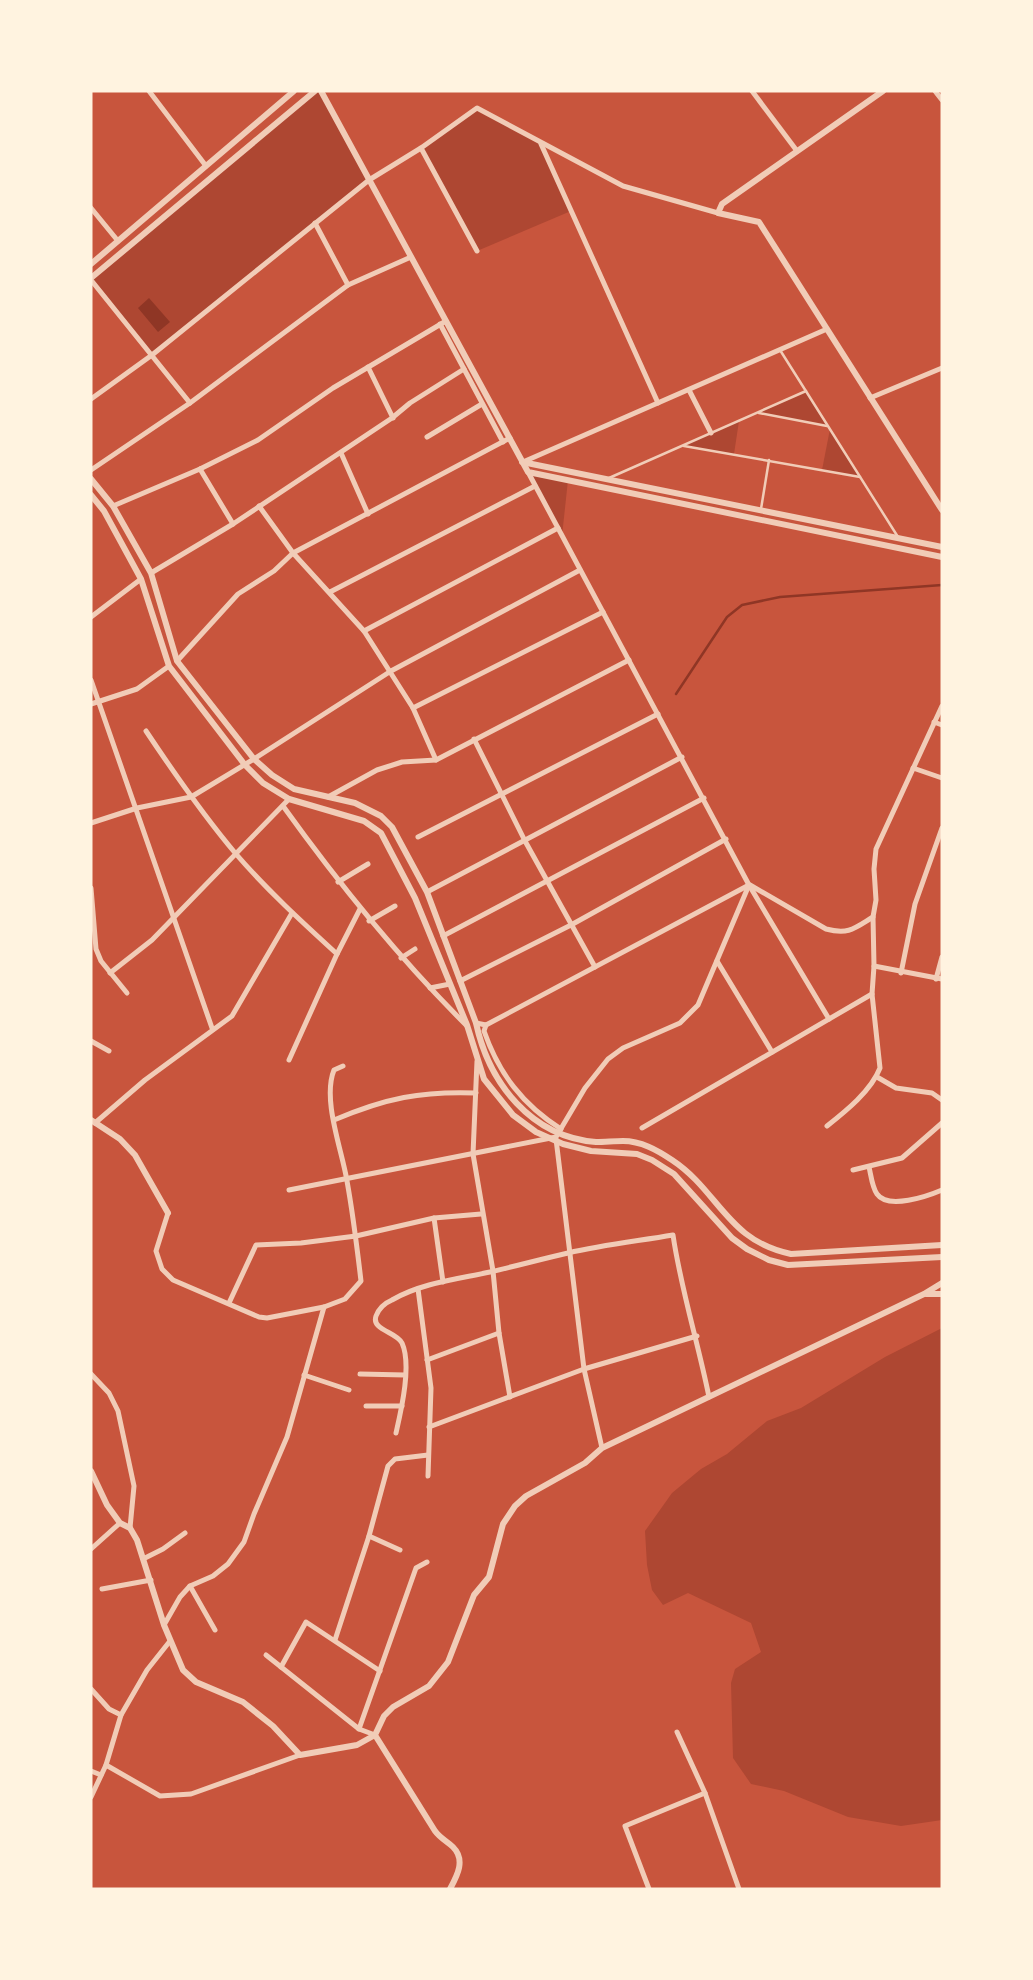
<svg xmlns="http://www.w3.org/2000/svg" width="1033" height="1980" viewBox="0 0 1033 1980" font-family="'Roboto Serif',serif">
  <rect width="100%" height="100%" fill="#c8553d"/>
  <g fill="#ae4732">
    <path d="M315,91H321L369,180L152,355L91,278Z"/>
    <path d="M477,108L541,144L571,211L477,251L421,148Z"/>
    <path d="M806,391L827,426L757,412Z"/>
    <path d="M739,421L734,454L683,446Z"/>
    <path d="M830,429L860,477L822,470Z"/>
    <path d="M528,472L568,480L562,536Z"/>
    <path d="M942,1328V1820L901,1826L848,1817L784,1791L751,1784L733,1758L731,1683L735,1669L761,1652L751,1623L688,1593L663,1605L652,1590L647,1565L645,1531L672,1493L701,1469L727,1454L767,1421L801,1408L885,1357Z"/>
  </g>
  <path fill="#8f3625" d="M149,298L170,322L158,332L138,308Z"/>
  <g fill="none" stroke-linecap="round" stroke-linejoin="round">
    <path stroke="#8f3625" stroke-width="2.5" d="M676,694L727,617L742,605L780,597L942,585"/>
    <g stroke="#f1ccb7" stroke-width="2.5">
      <path d="M780,350L898,537"/>
      <path d="M759,413L827,426"/>
      <path d="M684,446L860,477"/>
      <path d="M609,478L806,391"/>
      <path d="M761,509L769,460"/>
    </g>
    <g stroke="#f1ccb7" stroke-width="5">
      <path d="M149,91L206,166"/>
      <path d="M752,91L797,151"/>
      <path d="M935,91L942,100"/>
      <path d="M541,144L658,403"/>
      <path d="M421,148L477,251"/>
      <path d="M91,208L118,241"/>
      <path d="M315,223L348,285"/>
      <path d="M91,280L190,403"/>
      <path d="M440,324L503,442"/>
      <path d="M368,367L393,418"/>
      <path d="M689,390L711,433"/>
      <path d="M870,398L942,368"/>
      <path d="M91,399L152,355L369,180L421,148L477,108L623,186L718,213"/>
      <path d="M427,437L482,404"/>
      <path d="M341,453L368,514"/>
      <path d="M523,462L827,329"/>
      <path d="M200,469L233,524"/>
      <path d="M91,470L190,403L348,285L411,257"/>
      <path d="M528,472L749,885L829,1019"/>
      <path d="M113,506L200,469L258,440L333,388L446,321"/>
      <path d="M259,506L293,553L364,631L413,708L436,760"/>
      <path d="M151,573L233,524L392,418L410,403L464,369"/>
      <path d="M330,592L535,486"/>
      <path d="M91,617L141,579"/>
      <path d="M364,631L558,528"/>
      <path d="M177,661L238,594L274,571L293,553L510,438"/>
      <path d="M91,680L212,1028"/>
      <path d="M91,704L137,689L169,666"/>
      <path d="M413,708L603,612"/>
      <path d="M934,722L942,725"/>
      <path d="M146,731C174,773 203,815 236,854C267,890 302,922 337,954"/>
      <path d="M474,739L525,841L595,967"/>
      <path d="M913,768L942,778"/>
      <path d="M328,797L377,770L402,762L436,760L629,660"/>
      <path d="M283,806C339,884 398,957 466,1025"/>
      <path d="M91,823L137,808L191,797L254,759L391,671L580,570"/>
      <path d="M418,837L658,714"/>
      <path d="M338,882L368,864"/>
      <path d="M750,885L826,929C849,935 855,928 873,917"/>
      <path d="M91,888L96,949L101,961L127,993"/>
      <path d="M427,892L682,757"/>
      <path d="M369,921L395,906"/>
      <path d="M443,936L704,798"/>
      <path d="M401,958L415,949"/>
      <path d="M717,961L772,1052"/>
      <path d="M874,966L942,979"/>
      <path d="M110,973L152,940L289,799"/>
      <path d="M901,973L915,904L942,828"/>
      <path d="M936,979L942,957"/>
      <path d="M460,981L571,925L726,839"/>
      <path d="M430,988L450,984"/>
      <path d="M476,1023L486,1025L749,885"/>
      <path d="M486,1025L484,1031C499,1074 523,1105 561,1129"/>
      <path d="M91,1041L109,1051"/>
      <path d="M289,1060L337,954L360,909"/>
      <path d="M477,1061L473,1154L493,1271L499,1333L510,1397"/>
      <path d="M877,1077L896,1088L932,1093L942,1100"/>
      <path d="M334,1120C386,1098 421,1091 476,1093"/>
      <path d="M95,1123L145,1080L232,1016L292,913"/>
      <path d="M827,1126C846,1111 871,1091 880,1068L872,994L874,966L873,917L876,900L874,869L876,849L942,706"/>
      <path d="M642,1128L872,994"/>
      <path d="M556,1139L584,1369L602,1448"/>
      <path d="M869,1167C871,1175 872,1187 877,1194C888,1210 928,1196 942,1190"/>
      <path d="M853,1170L902,1158L942,1123"/>
      <path d="M289,1190L556,1137L585,1088L608,1059L623,1048L680,1023L698,1005L749,885"/>
      <path d="M168,1213L156,1251L162,1269L173,1280L259,1317L267,1318L324,1307L345,1299L361,1281C357,1247 353,1214 347,1181C342,1150 322,1100 334,1070L343,1066"/>
      <path d="M434,1218L443,1282"/>
      <path d="M418,1289L431,1388L428,1476"/>
      <path d="M229,1303L256,1245L301,1243L356,1236L434,1218L481,1214"/>
      <path d="M427,1360L499,1333"/>
      <path d="M91,1374L109,1393L118,1411L134,1486L130,1528"/>
      <path d="M360,1374L405,1375"/>
      <path d="M304,1375L349,1390"/>
      <path d="M366,1406H402"/>
      <path d="M429,1427L584,1369L697,1336"/>
      <path d="M396,1433C401,1411 412,1365 402,1343C397,1332 371,1330 376,1316C379,1308 385,1303 392,1300C421,1283 458,1279 490,1272C516,1266 542,1259 568,1253C602,1245 638,1241 673,1235C681,1290 698,1342 709,1397"/>
      <path d="M369,1536L400,1550"/>
      <path d="M91,1549L120,1523"/>
      <path d="M143,1559L163,1549L185,1533"/>
      <path d="M190,1586L215,1630"/>
      <path d="M102,1589L151,1580"/>
      <path d="M164,1625L180,1597L190,1586L213,1576L228,1564L244,1542L254,1514L287,1437L324,1307"/>
      <path d="M335,1640L369,1536L388,1466L395,1459L428,1455"/>
      <path d="M266,1655L359,1729L375,1735"/>
      <path d="M281,1667L306,1622L380,1671"/>
      <path d="M91,1689L109,1709L121,1715"/>
      <path d="M359,1729L416,1568L427,1562"/>
      <path d="M677,1732L705,1793L739,1889"/>
      <path d="M106,1765L160,1796L191,1794L300,1755"/>
      <path d="M91,1771L101,1775"/>
      <path d="M91,1797L106,1765L121,1715L147,1670L170,1641"/>
      <path d="M649,1889L625,1826L705,1793"/>
    </g>
    <g stroke="#f1ccb7" stroke-width="6">
      <path d="M321,91L528,472L942,557"/>
      <path d="M883,91L722,204L718,213L759,222L942,510"/>
      <path d="M91,264L294,91"/>
      <path d="M91,278L315,91"/>
      <path d="M522,462L942,547"/>
      <path d="M91,479L113,506L151,573L177,661L254,759L272,775L294,789L355,803L381,816L392,827L427,892L476,1023C489,1083 531,1137 596,1142C605,1142 614,1141 623,1141C641,1141 657,1150 672,1160C719,1191 727,1241 791,1254L942,1245"/>
      <path d="M91,495L104,511L141,579L169,666L245,765L263,783L289,799L364,821L381,833L415,898L467,1025L484,1079L513,1115L536,1132L563,1144L591,1151L637,1154L652,1160L674,1174L732,1238L747,1249L769,1260L788,1265L942,1257"/>
      <path d="M91,1120L120,1139L135,1155L168,1213"/>
      <path d="M926,1294H942"/>
      <path d="M91,1471L107,1505L120,1523L130,1528L137,1540L164,1625L183,1670L196,1682L243,1702L273,1726L300,1755L357,1745L375,1735"/>
      <path d="M450,1889C457,1876 466,1860 453,1847C447,1841 441,1839 435,1831L375,1735L384,1716L393,1707L429,1686L448,1662L474,1595L489,1577L503,1524L515,1506L526,1496L585,1463L602,1448L924,1294L942,1283"/>
    </g>
  </g>
  <rect width="1033" height="1980" fill="none" stroke="#fff3e0" stroke-width="185"/>
</svg>
